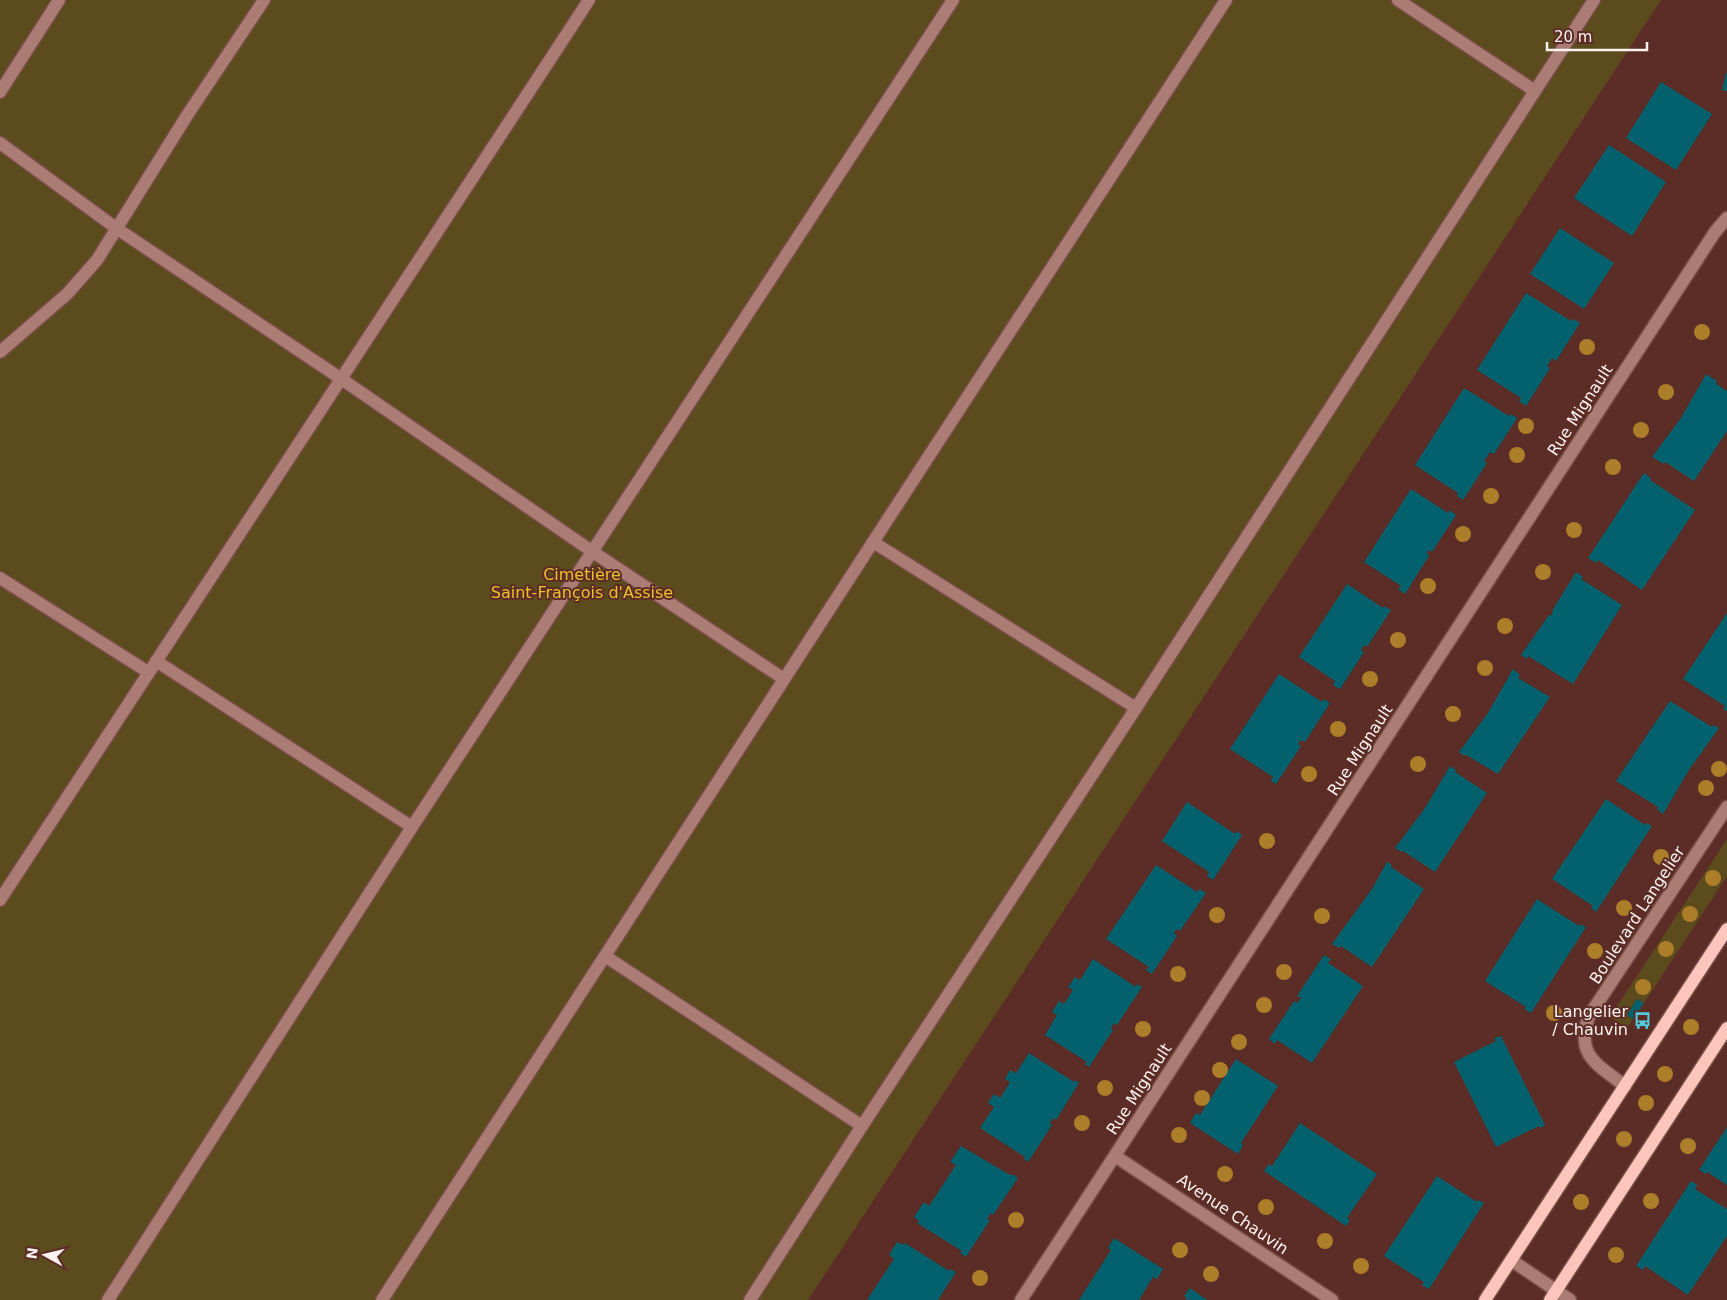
<svg xmlns="http://www.w3.org/2000/svg" width="1727" height="1300" viewBox="0 0 1727 1300" font-family="'DejaVu Sans',sans-serif">
  <rect width="100%" height="100%" fill="#5c2d26"/>
  <g fill="#5c4c1d">
    <path d="M0,0H1661L808,1300H0Z"/>
    <path d="M1727,839V876L1644,1003L1637,999L1627,1014L1633,1019L1627,1028L1610,1017Z"/>
  </g>
  <g fill="#02616d">
    <path d="M1726,73H1727V91L1722,90Z"/>
    <path d="M1661,82L1712,114L1676,170L1626,138Z"/>
    <path d="M1609,145L1666,182L1632,236L1574,198Z"/>
    <path d="M1560,228L1614,263L1584,309L1530,274Z"/>
    <path d="M1526,293L1571,321L1573,319L1580,323L1556,361L1552,358L1547,366L1550,368L1526,406L1519,401L1521,398L1477,370Z"/>
    <path d="M1706,374L1717,381L1716,384L1727,391V431L1694,481L1665,462L1664,464L1652,457L1681,418Z"/>
    <path d="M1464,388L1509,416L1511,414L1517,418L1494,454L1490,452L1484,461L1487,463L1463,500L1457,496L1458,493L1415,465Z"/>
    <path d="M1644,473L1651,478L1650,480L1695,510L1642,590L1598,560L1596,563L1588,558Z"/>
    <path d="M1411,489L1448,513L1450,510L1456,515L1432,552L1429,550L1427,553L1429,556L1405,594L1398,589L1401,586L1364,562Z"/>
    <path d="M1576,572L1583,577L1581,579L1622,605L1573,684L1528,656L1527,659L1521,655L1549,615L1550,616L1553,612L1552,611Z"/>
    <path d="M1347,584L1383,608L1384,606L1391,610L1367,647L1364,645L1361,650L1364,652L1340,689L1333,685L1335,681L1299,657Z"/>
    <path d="M1727,613V711L1723,709L1725,706L1683,679Z"/>
    <path d="M1513,669L1520,675L1518,678L1550,697L1498,774L1466,755L1464,756L1459,752L1488,713Z"/>
    <path d="M1279,674L1322,702L1324,699L1330,703L1305,742L1301,740L1298,744L1301,746L1276,784L1271,781L1273,777L1230,749Z"/>
    <path d="M1670,701L1712,727L1713,725L1719,728L1689,770L1663,814L1657,809L1658,807L1616,781Z"/>
    <path d="M1450,766L1456,770L1455,772L1487,793L1435,872L1403,851L1402,852L1395,848L1425,808Z"/>
    <path d="M1606,799L1645,825L1647,823L1652,826L1596,912L1591,908L1593,906L1552,879Z"/>
    <path d="M1187,802L1235,834L1237,831L1242,835L1213,880L1207,876L1209,872L1162,841Z"/>
    <path d="M1387,862L1392,865L1391,867L1424,889L1372,967L1341,946L1339,948L1332,944L1372,889Z"/>
    <path d="M1156,865L1197,892L1200,889L1206,893L1180,931L1177,929L1175,931L1174,933L1177,936L1152,974L1146,970L1149,967L1106,939Z"/>
    <path d="M1537,899L1579,926L1580,924L1586,927L1531,1013L1524,1009L1526,1007L1485,981Z"/>
    <path d="M1324,955L1331,959L1328,963L1363,986L1312,1063L1277,1040L1275,1044L1269,1039L1294,1001L1297,1003L1301,998L1297,996Z"/>
    <path d="M1093,959L1136,987L1137,984L1142,987L1117,1025L1114,1023L1111,1028L1113,1030L1089,1067L1085,1064L1087,1062L1045,1035L1057,1015L1052,1012L1059,1001L1064,1004L1073,990L1068,987L1075,977L1080,980Z"/>
    <path d="M1637,999L1644,1003L1633,1019L1627,1015Z"/>
    <path d="M1501,1036L1545,1125L1540,1128L1539,1126L1496,1147L1454,1062L1496,1041L1494,1038Z"/>
    <path d="M1029,1053L1074,1082L1075,1080L1079,1083L1056,1120L1053,1118L1050,1123L1052,1125L1028,1162L1024,1159L1025,1157L980,1128L994,1107L988,1103L994,1094L1000,1098L1010,1082L1005,1079L1010,1070L1016,1073Z"/>
    <path d="M1236,1059L1278,1086L1241,1143L1243,1145L1238,1154L1190,1123L1196,1113L1200,1115Z"/>
    <path d="M1300,1123L1377,1174L1347,1218L1350,1220L1346,1226L1264,1171L1269,1164L1272,1166Z"/>
    <path d="M1727,1127V1185L1707,1172L1706,1174L1699,1170Z"/>
    <path d="M961,1146L1010,1175L1012,1174L1018,1178L993,1215L991,1213L987,1219L990,1220L966,1257L960,1253L962,1251L917,1223L919,1221L914,1217L924,1202L929,1206L956,1165L950,1162Z"/>
    <path d="M1437,1176L1477,1202L1478,1200L1484,1203L1429,1289L1422,1285L1424,1282L1384,1256Z"/>
    <path d="M1691,1181L1697,1185L1695,1189L1727,1209V1236L1688,1295L1645,1266L1643,1270L1636,1266Z"/>
    <path d="M1114,1238L1163,1269L1157,1279L1153,1277L1139,1300H1079L1111,1250L1108,1248Z"/>
    <path d="M897,1242L904,1245L905,1243L949,1271L950,1269L956,1272L938,1300H867L894,1259L889,1255Z"/>
    <path d="M1190,1288L1207,1300H1185L1187,1298L1184,1296Z"/>
  </g>
  <g fill="none" stroke-linecap="round" stroke-linejoin="round">
    <defs>
      <g id="minor">
        <path d="M1535,91L1594,0"/>
        <path d="M0,92L59,0"/>
        <path d="M0,143L116,228L340,378L593,552L784,679"/>
        <path d="M0,352L67,294L97,260L186,117L264,0"/>
        <path d="M873,542L1136,708"/>
        <path d="M0,578L148,672"/>
        <path d="M156,661L412,827"/>
        <path d="M0,900L589,0"/>
        <path d="M605,956L862,1126"/>
        <path d="M1625,1086C1597,1064 1575,1056 1589,1016L1727,807"/>
        <path d="M1115,1156L1332,1300"/>
        <path d="M1511,1260L1570,1300"/>
        <path d="M108,1300L412,827L953,0"/>
        <path d="M382,1300L873,542L1226,0"/>
        <path d="M750,1300L862,1126L1136,708L1535,91L1398,0"/>
        <path d="M1021,1300L1715,232L1727,218"/>
      </g>
      <g id="major">
        <path d="M1485,1300L1727,929"/>
        <path d="M1550,1300L1727,1028"/>
      </g>
    </defs>
    <use href="#minor" stroke="#764d46" stroke-width="15"/>
    <use href="#major" stroke="#764d46" stroke-width="15"/>
    <use href="#minor" stroke="#aa7c74" stroke-width="12"/>
    <use href="#major" stroke="#fdc5bb" stroke-width="12"/>
  </g>
  <g fill="#ac7e29">
    <circle cx="1702" cy="332" r="8"/>
    <circle cx="1587" cy="347" r="8"/>
    <circle cx="1666" cy="392" r="8"/>
    <circle cx="1526" cy="426" r="8"/>
    <circle cx="1641" cy="430" r="8"/>
    <circle cx="1517" cy="455" r="8"/>
    <circle cx="1613" cy="467" r="8"/>
    <circle cx="1491" cy="496" r="8"/>
    <circle cx="1574" cy="530" r="8"/>
    <circle cx="1463" cy="534" r="8"/>
    <circle cx="1543" cy="572" r="8"/>
    <circle cx="1428" cy="586" r="8"/>
    <circle cx="1505" cy="626" r="8"/>
    <circle cx="1398" cy="640" r="8"/>
    <circle cx="1485" cy="668" r="8"/>
    <circle cx="1370" cy="679" r="8"/>
    <circle cx="1453" cy="714" r="8"/>
    <circle cx="1338" cy="729" r="8"/>
    <circle cx="1418" cy="764" r="8"/>
    <circle cx="1719" cy="769" r="8"/>
    <circle cx="1309" cy="774" r="8"/>
    <circle cx="1706" cy="788" r="8"/>
    <circle cx="1267" cy="841" r="8"/>
    <circle cx="1661" cy="857" r="8"/>
    <circle cx="1713" cy="878" r="8"/>
    <circle cx="1624" cy="908" r="8"/>
    <circle cx="1690" cy="914" r="8"/>
    <circle cx="1217" cy="915" r="8"/>
    <circle cx="1322" cy="916" r="8"/>
    <circle cx="1666" cy="949" r="8"/>
    <circle cx="1595" cy="951" r="8"/>
    <circle cx="1284" cy="972" r="8"/>
    <circle cx="1178" cy="974" r="8"/>
    <circle cx="1643" cy="987" r="8"/>
    <circle cx="1264" cy="1005" r="8"/>
    <circle cx="1554" cy="1013" r="8"/>
    <circle cx="1691" cy="1027" r="8"/>
    <circle cx="1143" cy="1029" r="8"/>
    <circle cx="1239" cy="1042" r="8"/>
    <circle cx="1220" cy="1070" r="8"/>
    <circle cx="1665" cy="1074" r="8"/>
    <circle cx="1105" cy="1088" r="8"/>
    <circle cx="1202" cy="1098" r="8"/>
    <circle cx="1646" cy="1103" r="8"/>
    <circle cx="1082" cy="1123" r="8"/>
    <circle cx="1179" cy="1135" r="8"/>
    <circle cx="1624" cy="1139" r="8"/>
    <circle cx="1688" cy="1146" r="8"/>
    <circle cx="1225" cy="1174" r="8"/>
    <circle cx="1651" cy="1201" r="8"/>
    <circle cx="1581" cy="1202" r="8"/>
    <circle cx="1266" cy="1207" r="8"/>
    <circle cx="1016" cy="1220" r="8"/>
    <circle cx="1325" cy="1241" r="8"/>
    <circle cx="1180" cy="1250" r="8"/>
    <circle cx="1616" cy="1255" r="8"/>
    <circle cx="1361" cy="1266" r="8"/>
    <circle cx="1211" cy="1274" r="8"/>
    <circle cx="980" cy="1278" r="8"/>
  </g>
  <defs>
    <symbol id="bus-bare" viewBox="-9 -9 18 18"><path d="M-5-6H5V4H4V6H2V4H-2V6H-4V4H-5ZM-3.5-4V0h7V-4ZM-3.5 1.2v1.5H-2V1.2ZM2 1.2v1.5H3.5V1.2Z" fill="#54cade" stroke="#5c2d26" stroke-width="2.5" paint-order="stroke"/></symbol>
  </defs>
  <g fill-rule="evenodd">
    <use href="#bus-bare" x="1630" y="1008" width="25" height="25"/>
  </g>
  <g text-anchor="middle" dominant-baseline="central" stroke-width="4" stroke-linejoin="round" paint-order="stroke">
    <g font-size="16" fill="#fef2ef" stroke="#5c2d26">
      <text transform="translate(1580 410) rotate(-57)">Rue Mignault</text>
      <text transform="translate(1360 750) rotate(-57)">Rue Mignault</text>
      <text transform="translate(1637 915) rotate(-57)">Boulevard Langelier</text>
      <text transform="translate(1139 1089) rotate(-57)">Rue Mignault</text>
      <text transform="translate(1233 1214) rotate(34)">Avenue Chauvin</text>
    </g>
    <g font-size="16" fill="#eec12c" stroke="#5c2d26">
      <text x="582" y="574">Cimetière<tspan x="582" dy="18">Saint-François d'Assise</tspan></text>
    </g>
    <g font-size="16" fill="#fef2ef" stroke="#5c2d26" text-anchor="end">
      <text x="1628" y="1011">Langelier<tspan x="1628" dy="18">/ Chauvin</tspan></text>
    </g>
  </g>
  <g transform="translate(45 1255) rotate(278)" stroke="#5c2d26" stroke-width="4" paint-order="stroke">
  <path d="M0-4L9 19L0 12L-9 19Z" fill="#fef2ef"/>
  <text y="-8" font-size="14" font-weight="bold" text-anchor="middle" fill="#fef2ef">N</text>
  </g>
  <path d="M1547 42v8h100v-8" fill="none" stroke="#fef2ef" stroke-width="2.5"/>
  <text x="1554" y="42" font-size="15" fill="#fef2ef" stroke="#5c2d26" stroke-width="4" paint-order="stroke">20 m</text>
</svg>
